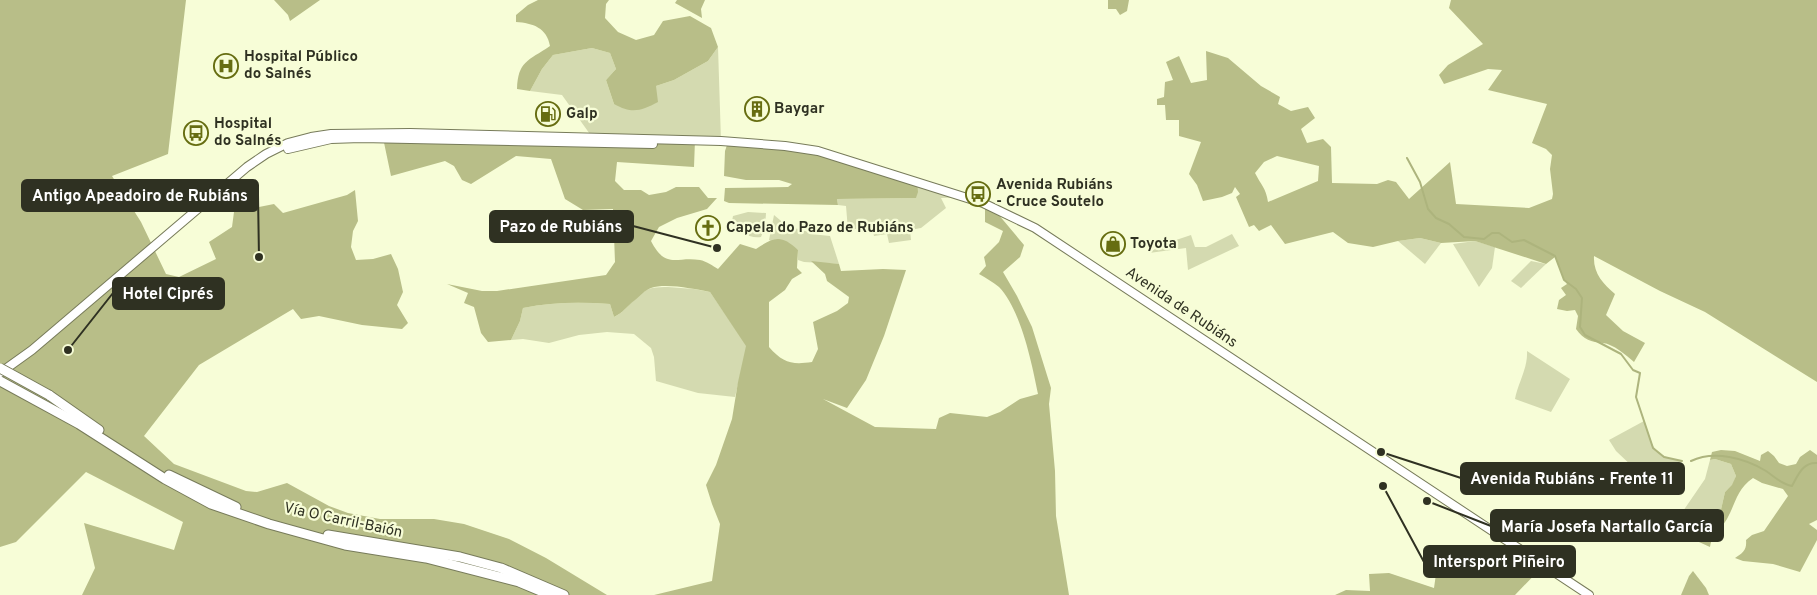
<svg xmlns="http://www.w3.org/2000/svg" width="1817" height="595" viewBox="0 0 1817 595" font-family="Overpass,sans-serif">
  <rect width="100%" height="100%" fill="#f7fdd7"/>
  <g fill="#d4dab0">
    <path d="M718,47L721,141L592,137L562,95L530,91L542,69L553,55L592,48L610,53L616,69L606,80L614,104L656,86L674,80L708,61Z"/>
    <path d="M917,182L965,197L941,198L946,208L921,228L910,230L911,240L889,243L887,234L874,236L872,227L848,230L846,206L838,205L837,199L916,198Z"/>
    <path d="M748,212L766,213L765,227L761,237C748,239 739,230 732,221L733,216Z"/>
    <path d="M774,215L787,226L809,232L811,234L830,236L839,264L804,262L798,260V250L769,240Z"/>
    <path d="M1232,234L1239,246L1188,270L1186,248L1149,253L1161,245L1191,235L1195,247H1206Z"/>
    <path d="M1420,238L1441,243L1425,264L1398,241Z"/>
    <path d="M1475,241L1495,247L1492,268L1479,287L1453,244Z"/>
    <path d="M1531,261L1546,264L1521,288L1511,281Z"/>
    <path d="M668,287L694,289L710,292L747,346L735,397L698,393L656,381L654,357L651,348L634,334L607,332L579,335L549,343L523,339L511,340L520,321L523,308C552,302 581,302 610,304L614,317C628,311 636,292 652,288C657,287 663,287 668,287Z"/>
    <path d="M1527,351L1570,379L1551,412L1515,399C1518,383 1528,368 1527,351Z"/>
    <path d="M1644,421C1652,447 1653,456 1682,461L1667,476L1653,486L1616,451L1609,440Z"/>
    <path d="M1715,459L1731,464L1736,476L1733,485L1725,492L1720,514L1695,536L1679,517L1705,479L1710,460Z"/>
  </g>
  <g fill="#b8be88" fill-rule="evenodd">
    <path d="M0,0H186L168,154L112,176L141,222L166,274L179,277L216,259L209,242L232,227L234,212L274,204L283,213L347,195L355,190L358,221L353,231L351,247L356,260L373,259L391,254L398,269L403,292L397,305L408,323L402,329L362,325L319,316L301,319L293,309L199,365L144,436L174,464L246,491L257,492L287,483L329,506L348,513L380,519H434L464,524L509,539L546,558L607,595H82L95,568L84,523L174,550L183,522L86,472L16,542L0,547Z"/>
    <path d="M274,0H320L290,21L288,15Z"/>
    <path d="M538,0H609L606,4L605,18L618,32L636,40L654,35L663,21L690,16L711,28L718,47L708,61L674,80L656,86L658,102C641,111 632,114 614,104L606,80L616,69L610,53L592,48L553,55L542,69L530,91L517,89C518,61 528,61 550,46C547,28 533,23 516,22V15L528,5Z"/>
    <path d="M677,0H705L701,9L702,18L675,3Z"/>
    <path d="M1108,0H1129L1127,11L1120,15L1116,9H1108Z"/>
    <path d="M1451,0H1817V382L1705,312L1660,291L1594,256C1593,273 1603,284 1615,294L1606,315L1623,331L1645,343L1634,362C1626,355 1613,344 1603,343C1591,342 1584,340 1576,329L1578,316L1575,310L1567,311L1557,309L1559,300L1566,295L1561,288L1567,284L1564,280L1555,257L1546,264L1475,241L1441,243L1420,238L1398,241L1373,247L1348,243L1333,232L1285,244L1271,225L1259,231L1254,225L1249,227L1236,197L1240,194L1235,187L1232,193L1222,197L1203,201L1197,185L1189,174L1201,142L1179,136V120H1166L1165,105H1157V99L1164,97L1165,82L1173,80L1166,62L1179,56L1191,83L1207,80L1206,51L1228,58L1261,86L1280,97L1278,104L1291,111L1308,107L1315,118L1301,129L1307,143L1323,139L1331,147L1332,183L1377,184L1388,180L1396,182L1409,199L1450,162L1456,204L1529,208L1552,199L1553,194L1550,169L1552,155L1546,149L1532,143L1547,104L1488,90L1502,70L1488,69L1444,84L1439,75L1448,65L1483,44L1449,8ZM1277,156L1319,166L1318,181L1268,202C1266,188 1261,185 1255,173L1264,162Z"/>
    <path d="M382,133L695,140L694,167L617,162L615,181L624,190H641L649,195L666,192L676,187H699L708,198H717L707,209L677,218L659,227L651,241C666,270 676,256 700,260C706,261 713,266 718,269L740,244L756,249C774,237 781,234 798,250L797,268L802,273L792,279L785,290L769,302V347C783,363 792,365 812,362L818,349L813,322L837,311L848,303L849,297L827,281L825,274L811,261L839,264L841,271L883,269L906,270L884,336L866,380L847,408L823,399L875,427L936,429L939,418L950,413L987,417L1000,412L1020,399L1038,394C1032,364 1021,310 999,287C993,282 986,278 979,274L986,266L984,257L999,242L1003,231L985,222V209L973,200L993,208L1024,245L1020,257L1003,272L1017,296L1032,327L1051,388L1049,404L1055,471L1056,516L1069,595H654L712,581L720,524L712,504L706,485L716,465L732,419L738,382L746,346L710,292C694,289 666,283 651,288C645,290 640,296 635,300C627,306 623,313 614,317L610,304C581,302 552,302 523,308L520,321L511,340L488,342L481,333L474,307L464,303L468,293L447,284L482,291H497L606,275L615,262L613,209L583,210L565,199L551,159L516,156L471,184L462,180L454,166L445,161L391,176Z"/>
    <path d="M727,145L785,146L917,182L918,192L916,198L837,199L838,205L729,203L724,201L725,188L788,187L792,184L779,180H746L724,176L725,151Z"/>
    <path d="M1721,450L1735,451L1760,461L1761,455L1768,451L1774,456L1779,463L1787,466L1796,464L1800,457L1810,450L1817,455V520L1809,524L1817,530V540L1800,572L1773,564L1743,561L1735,558C1743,553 1747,550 1746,540L1752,535L1764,531L1788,496L1783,489L1762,483L1753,478C1737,489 1736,502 1728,517C1721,531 1713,530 1710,547L1699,542L1695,536L1720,514L1725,492L1732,485L1736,476L1731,464L1715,459L1710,460L1712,452Z"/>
    <path d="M1521,550L1544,565L1515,595H1335L1346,590L1370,591L1369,574L1389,573L1434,588L1436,574L1431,554L1445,558Z"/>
    <path d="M1693,571L1706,588L1709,595H1681L1689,576Z"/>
  </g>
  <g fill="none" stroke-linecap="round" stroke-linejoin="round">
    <g stroke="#adb47d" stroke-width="2">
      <path d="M1407,158L1420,182L1428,209L1436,218L1449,224L1464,237L1484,239L1492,233H1499L1512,242L1524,240L1555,256L1564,280L1576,289L1582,298L1580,327L1585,335L1621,354L1633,370L1640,373L1636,397L1653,448L1664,457L1682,461"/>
      <path d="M1691,461C1714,450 1745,458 1766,471C1775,477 1781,484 1792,486C1798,475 1803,462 1817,463"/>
    </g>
    <defs>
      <g id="primary">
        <path d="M288,149L331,139L361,138L653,144"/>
        <path d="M0,373L32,350L247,167L266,154L288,143L311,137L331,134L410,133L721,141L785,146L818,151L983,203L1035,228L1589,595"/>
      </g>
      <g id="highway">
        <path d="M0,381L79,424L165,479L211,504L269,524L345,545L426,558L519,582L550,595"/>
        <path d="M49,395L99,430"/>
        <path d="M169,475L236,507"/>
        <path d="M328,535L460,557L501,568L564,595"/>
      </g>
    </defs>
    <use href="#primary" stroke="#777b5a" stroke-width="10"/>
    <use href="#highway" stroke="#777b5a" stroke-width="11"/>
    <use href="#primary" stroke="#fff" stroke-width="8"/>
    <use href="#highway" stroke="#fff" stroke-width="9"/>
    <defs>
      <path id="highway-bridge" d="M0,368L49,395"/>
    </defs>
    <use href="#highway-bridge" stroke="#777b5a" stroke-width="11" stroke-linecap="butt"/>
    <use href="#highway-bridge" stroke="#fff" stroke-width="9"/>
  </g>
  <defs>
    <symbol id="hospital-ring" viewBox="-11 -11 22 22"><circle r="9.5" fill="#f7fdd7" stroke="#666d11" stroke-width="1.5"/><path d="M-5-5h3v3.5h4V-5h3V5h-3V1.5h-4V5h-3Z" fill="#666d11"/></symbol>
    <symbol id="building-ring" viewBox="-11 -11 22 22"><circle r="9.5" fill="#f7fdd7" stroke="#666d11" stroke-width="1.5"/><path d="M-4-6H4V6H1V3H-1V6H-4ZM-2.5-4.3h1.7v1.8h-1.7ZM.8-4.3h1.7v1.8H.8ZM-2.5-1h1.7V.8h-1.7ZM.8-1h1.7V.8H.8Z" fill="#666d11"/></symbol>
    <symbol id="fuel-ring" viewBox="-11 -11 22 22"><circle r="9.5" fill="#f7fdd7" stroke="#666d11" stroke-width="1.5"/><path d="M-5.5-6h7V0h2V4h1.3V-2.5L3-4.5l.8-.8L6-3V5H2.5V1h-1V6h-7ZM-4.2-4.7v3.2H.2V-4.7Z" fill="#666d11"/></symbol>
    <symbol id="bus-ring" viewBox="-11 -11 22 22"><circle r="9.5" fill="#f7fdd7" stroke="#666d11" stroke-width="1.5"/><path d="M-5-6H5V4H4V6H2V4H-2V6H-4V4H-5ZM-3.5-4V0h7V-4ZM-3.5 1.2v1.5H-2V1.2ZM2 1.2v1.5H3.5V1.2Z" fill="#666d11"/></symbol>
    <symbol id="church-ring" viewBox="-11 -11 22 22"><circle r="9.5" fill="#f7fdd7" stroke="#666d11" stroke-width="1.5"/><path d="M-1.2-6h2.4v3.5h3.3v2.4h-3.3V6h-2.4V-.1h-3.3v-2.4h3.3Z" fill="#666d11"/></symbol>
    <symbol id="shop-ring" viewBox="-11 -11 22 22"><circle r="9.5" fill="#f7fdd7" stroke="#666d11" stroke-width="1.5"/><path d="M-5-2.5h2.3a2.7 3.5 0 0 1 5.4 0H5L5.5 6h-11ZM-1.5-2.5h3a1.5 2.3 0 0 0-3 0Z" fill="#666d11"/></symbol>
  </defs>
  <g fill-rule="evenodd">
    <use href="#hospital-ring" x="212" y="52" width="28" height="28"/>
    <use href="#building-ring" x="743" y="95" width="28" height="28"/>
    <use href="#fuel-ring" x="534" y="100" width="28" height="28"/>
    <use href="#bus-ring" x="182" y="119" width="28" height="28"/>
    <use href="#bus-ring" x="964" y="180" width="28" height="28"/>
    <use href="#church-ring" x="694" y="214" width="28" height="28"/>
    <use href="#shop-ring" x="1099" y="230" width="28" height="28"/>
  </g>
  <g text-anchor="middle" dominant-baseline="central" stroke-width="4.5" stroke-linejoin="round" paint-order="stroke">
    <g font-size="15" font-weight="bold" fill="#2f3122" stroke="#f7fdd7" text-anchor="start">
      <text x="244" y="57">Hospital Público<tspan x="244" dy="17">do Salnés</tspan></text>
      <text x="774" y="109">Baygar</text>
      <text x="566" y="114">Galp</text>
      <text x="214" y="124">Hospital<tspan x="214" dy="17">do Salnés</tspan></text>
      <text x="996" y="185">Avenida Rubiáns<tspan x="996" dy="17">- Cruce Soutelo</tspan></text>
      <text x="726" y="228">Capela do Pazo de Rubiáns</text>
      <text x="1130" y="244">Toyota</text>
    </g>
    <g font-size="15" fill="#2f3122" stroke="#f7fdd7">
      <text transform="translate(1181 308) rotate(34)">Avenida de Rubiáns</text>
      <text transform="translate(343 521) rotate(12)">Vía O Carril-Baión</text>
    </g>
  </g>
  <path fill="none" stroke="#2f3122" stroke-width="2" d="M259 257L258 195M717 248L633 226M68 350L113 293M1381 452L1461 478M1427 501L1491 526M1383 486L1424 562"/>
  <g fill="#2f3122" stroke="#f7fdd7" stroke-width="2">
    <circle cx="259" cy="257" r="5"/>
    <circle cx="717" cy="248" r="5"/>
    <circle cx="68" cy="350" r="5"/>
    <circle cx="1381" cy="452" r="5"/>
    <circle cx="1427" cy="501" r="5"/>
    <circle cx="1383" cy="486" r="5"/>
  </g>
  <g fill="#2f3122" stroke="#2f3122" stroke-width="2">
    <rect x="22" y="180" width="236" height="31" rx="5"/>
    <rect x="490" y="211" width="143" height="31" rx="5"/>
    <rect x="113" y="278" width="111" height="31" rx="5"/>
    <rect x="1461" y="463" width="223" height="31" rx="5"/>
    <rect x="1491" y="510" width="232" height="31" rx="5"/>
    <rect x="1424" y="546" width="151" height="31" rx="5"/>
  </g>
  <g font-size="16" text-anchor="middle" font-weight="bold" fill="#fff">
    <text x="140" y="201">Antigo Apeadoiro de Rubiáns</text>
    <text x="561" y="232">Pazo de Rubiáns</text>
    <text x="168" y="299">Hotel Ciprés</text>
    <text x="1572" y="484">Avenida Rubiáns - Frente 11</text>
    <text x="1607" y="532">María Josefa Nartallo García</text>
    <text x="1499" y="567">Intersport Piñeiro</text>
  </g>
</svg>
